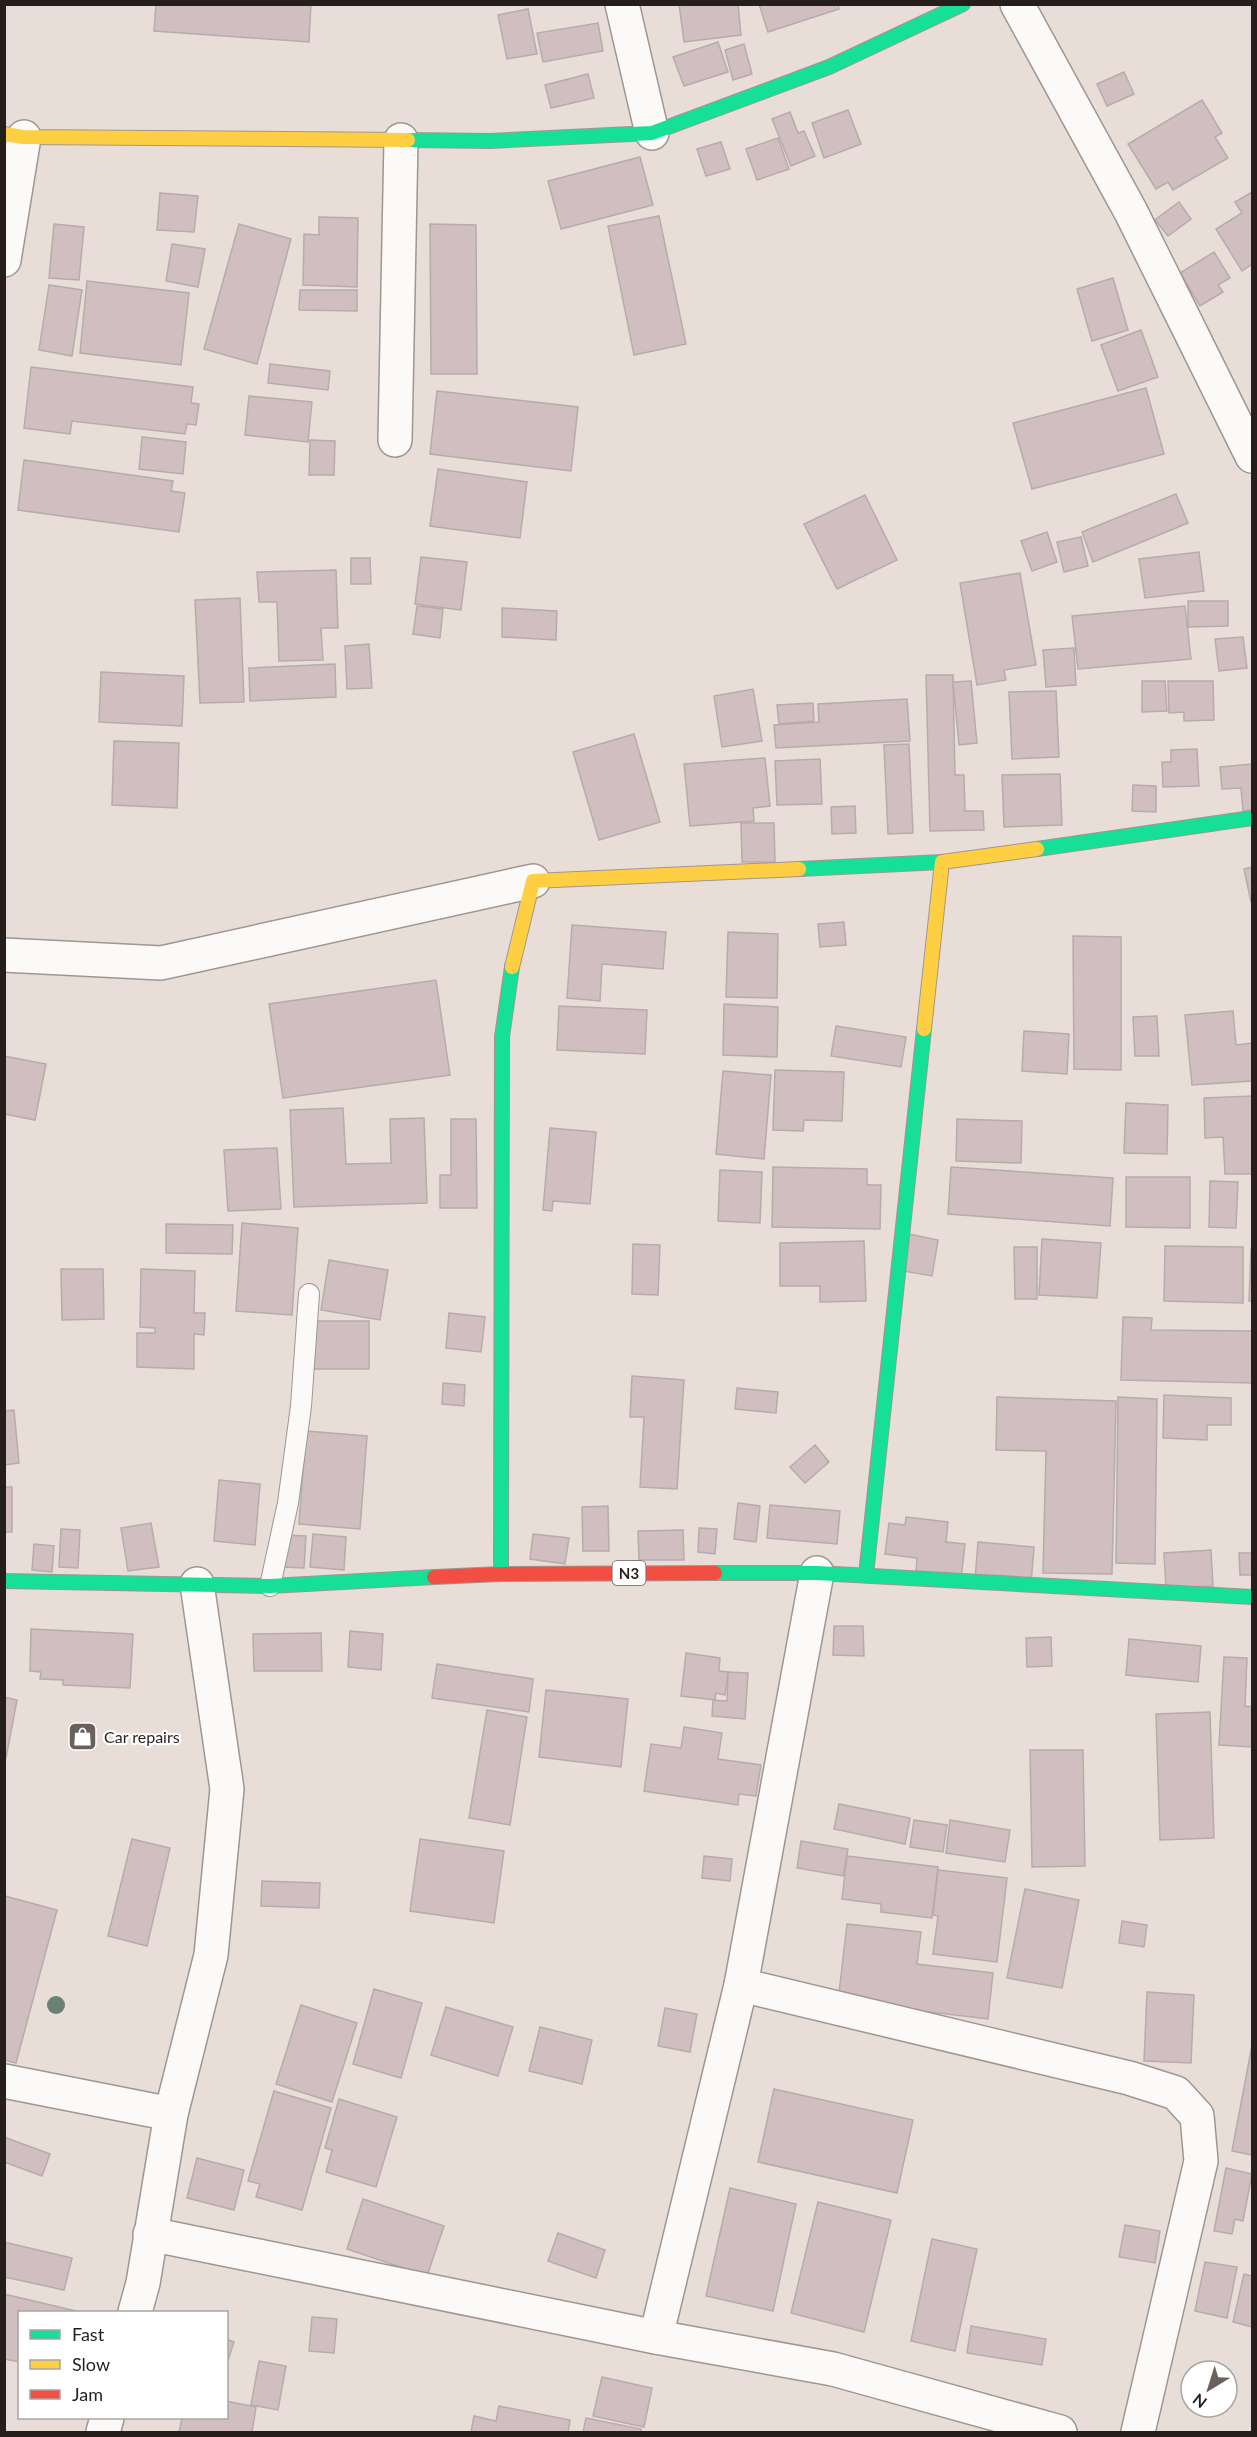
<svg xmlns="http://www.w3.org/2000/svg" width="1257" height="2437" viewBox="0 0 1257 2437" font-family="Lato,sans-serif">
  <rect width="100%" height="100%" fill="#e9ddd8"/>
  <g fill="#d0bec0" stroke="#b6acab" stroke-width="1.5">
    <path d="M156,4H311L309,42L154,31Z"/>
    <path d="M679,4H738L741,35L684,42Z"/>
    <path d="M759,4H838L839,9L768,32Z"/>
    <path d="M528,9L537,54L507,59L498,15Z"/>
    <path d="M598,23L603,51L543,62L537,33Z"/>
    <path d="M718,42L728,72L684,86L673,57Z"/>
    <path d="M744,44L752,74L733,80L725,50Z"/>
    <path d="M1124,72L1134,94L1107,106L1097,84Z"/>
    <path d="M588,74L594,98L551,108L545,85Z"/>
    <path d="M1202,100L1222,133L1215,137L1228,158L1173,190L1168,182L1156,189L1128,144Z"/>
    <path d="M848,110L861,144L824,158L812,123Z"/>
    <path d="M790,112L798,133L804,131L815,156L791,166L772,119Z"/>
    <path d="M778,138L789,169L757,180L746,149Z"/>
    <path d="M721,142L730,169L706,176L697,149Z"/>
    <path d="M640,157L653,205L561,229L548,181Z"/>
    <path d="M1252,192V264L1242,271L1216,229L1242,213L1235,202Z"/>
    <path d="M160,193L198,196L194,232L157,230Z"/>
    <path d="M1179,202L1191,219L1168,236L1155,220Z"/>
    <path d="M659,216L686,344L634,355L608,226Z"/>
    <path d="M319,217L358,218L357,287L303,285L304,234L319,235Z"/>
    <path d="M54,224L84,227L79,280L49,278Z"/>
    <path d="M239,224L291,239L257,364L204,349Z"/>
    <path d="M430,224L476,225L477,374H431Z"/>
    <path d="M172,244L205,249L198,287L166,281Z"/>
    <path d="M1214,252L1230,278L1218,285L1223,292L1200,306L1180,273Z"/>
    <path d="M1113,278L1128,330L1092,341L1077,289Z"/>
    <path d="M87,281L189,293L181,365L80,353Z"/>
    <path d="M49,285L82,290L72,356L39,350Z"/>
    <path d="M300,290H357V311L299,310Z"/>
    <path d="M1141,330L1158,377L1118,391L1101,345Z"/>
    <path d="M270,364L330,371L328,390L268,383Z"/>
    <path d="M31,367L193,387L191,403L199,404L196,425L187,424L185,434L72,421L70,434L24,428Z"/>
    <path d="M1146,388L1164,454L1032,489L1013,423Z"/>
    <path d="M437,391L578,407L571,471L430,454Z"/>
    <path d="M249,396L312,402L308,442L245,435Z"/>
    <path d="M142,437L186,442L183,474L139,469Z"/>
    <path d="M310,440L335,441L334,475H309Z"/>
    <path d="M24,460L173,481L171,491L185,493L179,532L18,510Z"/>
    <path d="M438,469L527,482L520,538L430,526Z"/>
    <path d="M1176,494L1188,523L1093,562L1082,532Z"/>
    <path d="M865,495L897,560L837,589L804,524Z"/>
    <path d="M1047,532L1057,562L1032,571L1021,541Z"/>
    <path d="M1081,537L1088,566L1064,572L1057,542Z"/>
    <path d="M1199,552L1204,591L1145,598L1139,559Z"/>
    <path d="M421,557L467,562L461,610L415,604Z"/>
    <path d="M351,558H370L371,584H351Z"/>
    <path d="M336,570L338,628H321L323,660L279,661L277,602H259L257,572Z"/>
    <path d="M1020,573L1036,665L1004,670L1006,680L977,685L960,583Z"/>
    <path d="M240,598L244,702L200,703L195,600Z"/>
    <path d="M1188,601H1228V626L1188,627Z"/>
    <path d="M417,606L443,609L440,638L413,634Z"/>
    <path d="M1185,606L1191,659L1078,669L1072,616Z"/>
    <path d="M502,608L557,611L556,640L502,637Z"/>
    <path d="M1243,637L1247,668L1219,671L1215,639Z"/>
    <path d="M369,644L372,688L347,689L345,646Z"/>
    <path d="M1074,648L1076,685L1046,687L1043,650Z"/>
    <path d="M335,664L336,697L250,701L249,668Z"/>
    <path d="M101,672L184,676L182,726L99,722Z"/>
    <path d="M926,675H953L955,775H964L965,811H983L984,830L930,831Z"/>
    <path d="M971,681L977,743L959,745L953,682Z"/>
    <path d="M1142,681H1165L1167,711L1142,712Z"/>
    <path d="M1168,681H1213L1214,720L1184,721V712L1169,713Z"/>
    <path d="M753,689L762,741L722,747L714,696Z"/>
    <path d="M1056,691L1059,757L1012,759L1009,692Z"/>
    <path d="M907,699L910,741L776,748L774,725L819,722L818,704Z"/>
    <path d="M813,703L814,721L779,724L777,705Z"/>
    <path d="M634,734L660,822L599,840L573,752Z"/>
    <path d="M114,741L179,743L177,808L112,805Z"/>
    <path d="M909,744L913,833L888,834L884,745Z"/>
    <path d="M1197,749L1199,786L1163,787L1162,762H1171V750Z"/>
    <path d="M765,758L770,806L753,808L754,821L690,826L684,764Z"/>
    <path d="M820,759L822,804L777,805L775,761Z"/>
    <path d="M1252,764V810L1243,811L1241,788L1222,789L1220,767Z"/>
    <path d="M1060,774L1062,825L1004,827L1002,775Z"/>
    <path d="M1133,785L1156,786V812L1132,811Z"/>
    <path d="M855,806L856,833L832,834L831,807Z"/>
    <path d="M741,823H774L775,862H742Z"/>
    <path d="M1252,867V902H1251L1244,869Z"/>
    <path d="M844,922L846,945L820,947L818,924Z"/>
    <path d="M572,925L666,932L663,969L602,964L600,1001L567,998Z"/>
    <path d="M728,932L778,934L777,998L726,997Z"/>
    <path d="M1073,936L1121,937V1070L1074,1069Z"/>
    <path d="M436,980L450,1075L283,1098L269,1004Z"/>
    <path d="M724,1004L778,1007L777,1057L723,1055Z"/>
    <path d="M559,1006L647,1010L645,1054L557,1050Z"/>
    <path d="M1233,1011L1236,1045L1252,1043V1081L1192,1085L1185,1015Z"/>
    <path d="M1157,1016L1159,1056H1135L1133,1017Z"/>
    <path d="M836,1026L906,1037L901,1067L831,1056Z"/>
    <path d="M1024,1031L1069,1034L1067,1074L1022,1071Z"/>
    <path d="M4,1056L46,1064L35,1120L4,1114Z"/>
    <path d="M775,1070L844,1072L842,1121L804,1120L803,1131L773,1130Z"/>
    <path d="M723,1071L771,1075L764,1159L716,1154Z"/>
    <path d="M1252,1096V1174H1225L1223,1137L1205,1138L1204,1098Z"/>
    <path d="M1126,1103L1168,1105L1167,1154L1124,1153Z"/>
    <path d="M343,1108L346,1164L391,1163L390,1119L424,1118L427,1203L294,1207L290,1110Z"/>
    <path d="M451,1119H476L477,1208H440V1175H451Z"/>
    <path d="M957,1119L1022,1121L1021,1163L956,1161Z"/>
    <path d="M550,1128L596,1132L590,1204L553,1201L552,1211L543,1210Z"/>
    <path d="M277,1148L281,1209L228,1211L224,1150Z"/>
    <path d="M773,1167L867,1169V1185H881L880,1229L772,1227Z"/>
    <path d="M951,1167L1113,1178L1110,1226L948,1214Z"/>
    <path d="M720,1170L762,1172L760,1223L718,1221Z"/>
    <path d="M1126,1177H1190V1228L1126,1227Z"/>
    <path d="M1210,1181L1238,1182L1236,1228L1209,1227Z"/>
    <path d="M242,1223L298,1228L292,1315L236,1311Z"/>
    <path d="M166,1224L233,1225L232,1254L166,1253Z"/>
    <path d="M909,1234L938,1240L932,1276L903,1271Z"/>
    <path d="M1042,1239L1101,1243L1097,1298L1039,1295Z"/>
    <path d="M864,1241L866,1301L820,1302V1286H780V1243Z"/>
    <path d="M633,1244L660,1245L658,1295L632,1294Z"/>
    <path d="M1165,1246L1243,1247V1303L1164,1301Z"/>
    <path d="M1014,1247H1037V1299H1015Z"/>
    <path d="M1251,1249H1252V1301H1249Z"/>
    <path d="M329,1260L388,1270L380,1320L321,1310Z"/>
    <path d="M61,1269H103L104,1319L62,1320Z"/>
    <path d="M141,1269L195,1271L194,1313H205L204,1335L194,1334V1369L137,1367V1333H155V1328L140,1327Z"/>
    <path d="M449,1313L485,1317L481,1352L446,1348Z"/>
    <path d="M1123,1317L1152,1318L1151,1330L1252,1331V1383L1121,1380Z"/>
    <rect x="309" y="1321" width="60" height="48"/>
    <path d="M632,1376L684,1380L677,1489L640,1487L644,1417H630Z"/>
    <path d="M443,1383L465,1385L464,1406L442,1404Z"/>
    <path d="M737,1388L778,1392L776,1413L735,1409Z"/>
    <path d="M1164,1395L1231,1398V1425H1207V1440L1163,1438Z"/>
    <path d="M997,1397L1116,1401L1112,1574L1043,1573L1046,1451L996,1450Z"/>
    <path d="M1118,1397L1157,1399L1155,1564L1116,1563Z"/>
    <path d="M14,1410L19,1463L4,1465V1411Z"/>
    <path d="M306,1431L367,1436L360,1529L299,1524Z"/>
    <path d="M815,1445L829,1462L805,1483L790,1467Z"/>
    <path d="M219,1480L260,1484L255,1545L214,1541Z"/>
    <rect x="4" y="1487" width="8" height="45"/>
    <path d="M738,1503L760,1506L756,1542L734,1539Z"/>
    <path d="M770,1505L840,1511L837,1544L767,1538Z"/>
    <path d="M608,1506L609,1551H583L582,1507Z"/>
    <path d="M906,1517L948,1522L946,1542L965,1544L961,1579L916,1574L917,1558L885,1554L889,1523L905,1525Z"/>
    <path d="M151,1523L159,1567L128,1571L121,1528Z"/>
    <path d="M699,1528L717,1529L715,1554L698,1552Z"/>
    <path d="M61,1529L80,1530L78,1568L59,1567Z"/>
    <path d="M683,1530L684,1560H639L638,1531Z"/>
    <path d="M313,1534L346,1537L344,1570L310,1567Z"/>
    <path d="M533,1534L569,1538L565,1564L530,1559Z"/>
    <path d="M283,1535L306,1536L304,1568L282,1567Z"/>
    <path d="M978,1542L1034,1547L1031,1584L975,1579Z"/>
    <path d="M34,1544L54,1546L52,1572L32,1570Z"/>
    <path d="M1211,1550L1213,1586L1166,1588L1164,1553Z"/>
    <path d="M1239,1553H1252V1575H1240Z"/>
    <path d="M834,1626H863L864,1656L833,1655Z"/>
    <path d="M31,1629L133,1634L130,1688L63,1685V1680L40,1679L41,1672L30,1671Z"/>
    <path d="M350,1631L383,1634L381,1670L348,1667Z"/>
    <path d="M321,1633L322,1671H254L253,1634Z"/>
    <path d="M1051,1637L1052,1666L1027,1667L1026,1638Z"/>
    <path d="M1129,1639L1201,1646L1198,1682L1126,1675Z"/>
    <path d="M686,1653L720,1658L719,1671L728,1672L725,1695L716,1693L715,1700L681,1696Z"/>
    <path d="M1224,1657L1247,1658L1245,1706L1252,1707V1747L1219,1745Z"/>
    <path d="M437,1664L533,1679L529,1712L432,1698Z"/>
    <path d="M728,1672L748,1673L745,1719L712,1716L713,1700L727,1701Z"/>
    <path d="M546,1690L628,1699L621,1767L539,1757Z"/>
    <path d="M4,1697L17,1700L6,1758H4Z"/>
    <path d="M487,1710L527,1717L510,1825L469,1818Z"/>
    <path d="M1210,1712L1214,1838L1160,1840L1156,1714Z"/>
    <path d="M684,1727L722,1733L718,1759L761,1765L756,1796L739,1794L738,1805L644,1791L651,1744L681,1748Z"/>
    <path d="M1030,1750H1083L1085,1866L1032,1867Z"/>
    <path d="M839,1804L910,1818L905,1844L834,1829Z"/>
    <path d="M914,1820L947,1825L943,1852L910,1847Z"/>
    <path d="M950,1820L1010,1830L1005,1862L946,1853Z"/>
    <path d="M132,1839L170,1848L147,1946L108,1936Z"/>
    <path d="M420,1839L504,1851L494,1923L410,1911Z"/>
    <path d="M801,1841L848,1849L843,1876L797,1868Z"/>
    <path d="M704,1856L732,1859L730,1881L702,1878Z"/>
    <path d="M847,1856L938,1867L932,1918L881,1912V1904L842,1899Z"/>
    <path d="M938,1870L1007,1878L997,1962L933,1954L938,1916L933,1915Z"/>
    <path d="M262,1881L320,1883L319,1908L261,1906Z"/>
    <path d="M1025,1889L1079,1900L1062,1988L1007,1978Z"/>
    <path d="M5,1896L57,1910L16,2063L4,2060Z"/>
    <path d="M1122,1921L1147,1925L1144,1947L1119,1943Z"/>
    <path d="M847,1924L921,1932L917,1964L993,1973L988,2019L838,2001Z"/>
    <path d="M374,1989L422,2003L401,2078L353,2064Z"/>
    <path d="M1147,1992L1194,1995L1191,2063L1144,2061Z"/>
    <path d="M301,2005L357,2023L332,2102L276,2084Z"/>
    <path d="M446,2007L513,2027L498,2076L431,2055Z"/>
    <path d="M665,2008L697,2014L690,2052L658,2046Z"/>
    <path d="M540,2027L592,2040L582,2084L529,2071Z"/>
    <path d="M1252,2045V2155L1232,2151Z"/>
    <path d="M774,2089L913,2120L897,2193L758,2162Z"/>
    <path d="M274,2091L331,2108L302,2210L256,2197L260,2184L248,2181Z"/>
    <path d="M339,2099L397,2117L376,2187L326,2172L332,2150L325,2148Z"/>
    <path d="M4,2137L50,2154L42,2176L4,2162Z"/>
    <path d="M197,2158L244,2170L234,2210L187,2198Z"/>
    <path d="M1226,2168L1252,2174L1243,2221L1235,2219L1232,2234L1214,2231Z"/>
    <path d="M730,2188L796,2204L773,2311L706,2296Z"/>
    <path d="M363,2199L444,2226L427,2276L347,2249Z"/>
    <path d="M818,2202L891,2220L864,2332L791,2313Z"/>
    <path d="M1125,2225L1160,2231L1155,2263L1119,2257Z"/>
    <path d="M558,2233L605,2250L596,2278L548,2261Z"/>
    <path d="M932,2239L977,2249L955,2351L911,2341Z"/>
    <path d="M4,2242L72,2258L64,2290L4,2277Z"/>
    <path d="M1205,2262L1237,2267L1227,2318L1195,2311Z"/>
    <path d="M1244,2274L1252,2276V2327L1233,2322Z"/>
    <path d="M4,2294L76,2311L75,2312H20V2362L4,2359Z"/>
    <path d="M312,2317L337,2319L334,2353L309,2351Z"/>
    <path d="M971,2326L1046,2339L1042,2365L967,2353Z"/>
    <path d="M226,2339L234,2342L226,2366Z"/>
    <path d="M259,2361L286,2366L278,2410L251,2405Z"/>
    <path d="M602,2377L652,2388L644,2427L593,2416Z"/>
    <path d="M226,2401L256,2407L252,2432H179L182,2418H226Z"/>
    <path d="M499,2406L570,2420L568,2432H471L474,2416L496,2421Z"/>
    <path d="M586,2418L641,2429V2432H583Z"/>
  </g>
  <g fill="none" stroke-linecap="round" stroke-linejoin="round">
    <defs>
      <path id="lane" d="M270,1586L288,1503L301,1406L309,1294"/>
      <g id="street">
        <path d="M622,4L652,133"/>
        <path d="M1017,4L1131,212L1252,456"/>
        <path d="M4,260L24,137"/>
        <path d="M395,440L401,140"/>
        <path d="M4,955L161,963L533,881"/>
        <path d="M741,1985L1129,2078L1176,2093L1197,2116L1201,2161L1138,2432"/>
        <path d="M4,2081L171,2114"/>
        <path d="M150,2234L656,2337L833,2369L1060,2432"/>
        <path d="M135,2312L143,2283L171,2114L211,1955L227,1789L197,1584"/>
        <path d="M656,2337L741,1985L817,1573"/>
        <path d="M103,2432L107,2418"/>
      </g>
      <g id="fast">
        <path d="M408,140L490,141L652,133L829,67L963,4"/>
        <path d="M1037,849L1252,818"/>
        <path d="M799,869L942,862"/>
        <path d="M715,1573H817L1252,1597"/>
        <path d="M501,1574L502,1037L512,967"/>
        <path d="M866,1575L924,1029"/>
        <path d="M4,1581L270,1586L434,1577"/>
      </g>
      <g id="slow">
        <path d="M4,134L24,137L408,140"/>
        <path d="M512,967L533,881L799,869"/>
        <path d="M924,1029L942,862L1037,849"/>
      </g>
      <path id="jam" d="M434,1577L501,1574L715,1573"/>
    </defs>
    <use href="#lane" stroke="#9f9692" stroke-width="22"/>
    <use href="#street" stroke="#9f9692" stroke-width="36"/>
    <use href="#fast" stroke="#9f9692" stroke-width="16"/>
    <use href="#slow" stroke="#9f9692" stroke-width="16"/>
    <use href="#jam" stroke="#9f9692" stroke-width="16"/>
    <use href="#lane" stroke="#fcfaf9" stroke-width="20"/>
    <use href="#street" stroke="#fcfaf9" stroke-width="33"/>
    <use href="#fast" stroke="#16e098" stroke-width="14"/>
    <use href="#slow" stroke="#ffcf43" stroke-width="14"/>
    <use href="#jam" stroke="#f24e42" stroke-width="14"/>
  </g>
  <circle fill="#6a8274" cx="56" cy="2005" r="9"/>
  <defs>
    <symbol id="shop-square" viewBox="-11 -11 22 22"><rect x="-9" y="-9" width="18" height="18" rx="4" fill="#6a615d" stroke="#fff"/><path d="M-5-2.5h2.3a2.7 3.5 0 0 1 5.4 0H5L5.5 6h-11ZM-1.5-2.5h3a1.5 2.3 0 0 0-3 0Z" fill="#fff"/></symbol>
  </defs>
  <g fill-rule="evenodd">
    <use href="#shop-square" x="66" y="1720" width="33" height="33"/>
  </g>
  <g text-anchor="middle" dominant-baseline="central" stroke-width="4.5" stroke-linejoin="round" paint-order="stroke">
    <rect fill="#fff" stroke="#67625f" stroke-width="1.5" x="612.5" y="1561" width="33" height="24" rx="4.5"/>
    <g font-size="15" font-weight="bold" fill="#261e1b">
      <text x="629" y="1573">N3</text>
    </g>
    <g font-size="16" fill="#261e1b" stroke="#fff" text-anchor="start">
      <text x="104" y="1736">Car repairs</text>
    </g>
  </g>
  <rect width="1257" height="2437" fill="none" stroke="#261e1b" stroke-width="12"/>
  <rect x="18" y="2311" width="210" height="108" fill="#ffffff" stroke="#a8a5a4" stroke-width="1.5"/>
  <rect x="30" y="2330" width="30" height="9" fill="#16e098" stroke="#a8a5a4" stroke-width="1.5"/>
  <text x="72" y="2341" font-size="18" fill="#261e1b">Fast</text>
  <rect x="30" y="2360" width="30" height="9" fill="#ffcf43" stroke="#a8a5a4" stroke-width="1.5"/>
  <text x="72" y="2371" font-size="18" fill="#261e1b">Slow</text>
  <rect x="30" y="2390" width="30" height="9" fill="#f24e42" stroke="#a8a5a4" stroke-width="1.5"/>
  <text x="72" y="2401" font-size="18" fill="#261e1b">Jam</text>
  <g transform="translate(1209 2389) rotate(218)"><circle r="28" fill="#ffffff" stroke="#a8a5a4" stroke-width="1.5"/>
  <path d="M0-4.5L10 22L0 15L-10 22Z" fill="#6a615d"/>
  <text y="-9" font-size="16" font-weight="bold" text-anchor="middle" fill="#261e1b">N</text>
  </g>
</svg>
